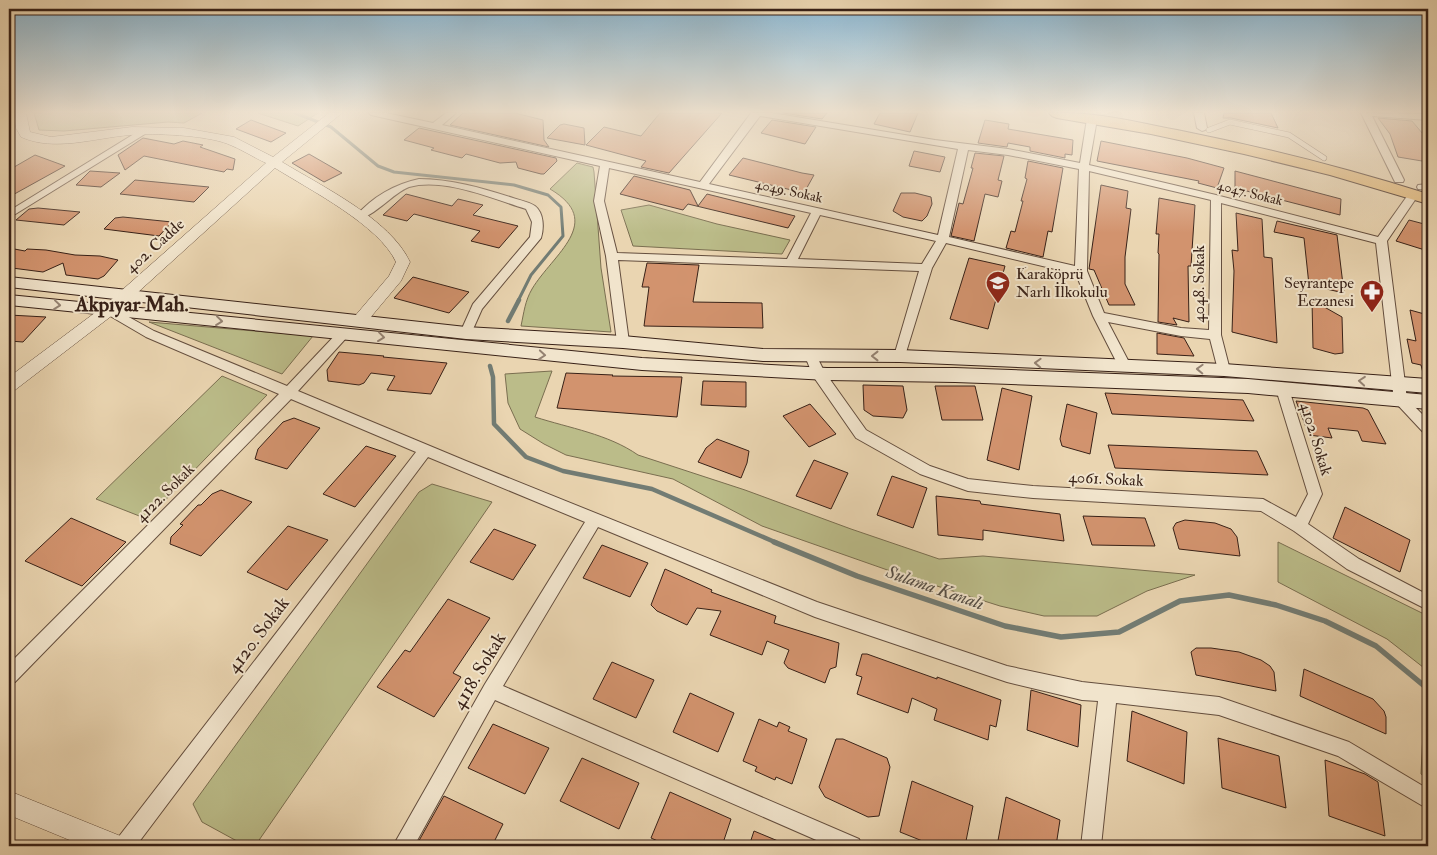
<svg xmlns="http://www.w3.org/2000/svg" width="1437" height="855" viewBox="0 0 1437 855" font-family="'IM FELL Double Pica',serif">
  <rect width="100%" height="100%" fill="#ead5b1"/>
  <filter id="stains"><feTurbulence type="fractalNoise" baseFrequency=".004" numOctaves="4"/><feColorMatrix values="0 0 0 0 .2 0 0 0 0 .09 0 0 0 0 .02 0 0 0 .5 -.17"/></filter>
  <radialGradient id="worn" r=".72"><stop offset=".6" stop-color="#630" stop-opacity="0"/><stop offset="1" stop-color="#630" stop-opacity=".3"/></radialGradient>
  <g fill="#bbbc89" stroke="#7a6e50">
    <path d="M34,113H202L184,123L168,122L64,131L39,130Z"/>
    <path d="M258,113H318L298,126Z"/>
    <path d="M577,163L593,167L594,172L601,268L611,332L521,326C524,312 525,301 532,289C553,254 606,222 550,189Z"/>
    <path d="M649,205L717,224L790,240L782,254L633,246L621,210Z"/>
    <path d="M149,322L313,336L282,374Z"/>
    <path d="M552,371L535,417C569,428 608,434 638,455L745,490L851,529L939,559L983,556L1195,575L1147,591L1097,616H1044L1000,606L896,573L762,526L673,479L566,455L544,444L520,429L508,403L505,374Z"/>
    <path d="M222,376L267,395L147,519L96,499Z"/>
    <path d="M432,484L492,502L255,846H246L202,822L193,804L419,492Z"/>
    <path d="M1278,542L1428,616V671L1387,639L1278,582Z"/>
    <path d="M1424,712L1428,716V779L1421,774Z"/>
  </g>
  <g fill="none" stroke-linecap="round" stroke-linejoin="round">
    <path stroke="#727c74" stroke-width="3" d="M295,113L331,127L378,166L394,172L514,185L548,195L561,207L563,236L531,275L518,301"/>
    <g stroke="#727c74" stroke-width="4.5">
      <path d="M508,321L519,300"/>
      <path d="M490,366L493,377L494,424L526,457L563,471L652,489L777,543"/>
    </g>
    <path stroke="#727c74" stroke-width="5.5" d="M774,542L857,576L1005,626L1061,637L1119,632L1180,601L1229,595L1276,605L1325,621L1376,646L1428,689"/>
  </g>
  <g fill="#d2936e" stroke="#382117">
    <path d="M463,113H515L543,120L544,140L549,147L450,125Z"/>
    <path d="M660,113H722L669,173L641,167L646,161L586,145L604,127L641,136Z"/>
    <path d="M783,113H827L822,119Z"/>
    <path d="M880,113H918L910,132L874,124Z"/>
    <path d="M1224,113H1271L1278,128L1231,118H1223Z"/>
    <path d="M1378,118L1412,121L1428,140V162L1398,157L1390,134Z"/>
    <path d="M251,120L286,133L271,142L236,129Z"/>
    <path d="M772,120L816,127L805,144L761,133Z"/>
    <path d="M985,120L1009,124L1008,129L1073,140L1072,155L1065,154V158L1030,151V147L1008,143L1007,147L978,143Z"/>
    <path d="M564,124L584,128L585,145L547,138L560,125Z"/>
    <path d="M419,128L556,158L557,161L544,174H541L518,168L516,162L500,163L466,154L462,158L431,150L434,148L404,140Z"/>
    <path d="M143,138L174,144L183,141L203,145L200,147L235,159L233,170L227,169L224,172L144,156L125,170L118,155Z"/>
    <path d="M1101,141L1187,158L1224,168L1217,188L1198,183L1199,181L1097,161Z"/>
    <path d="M914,151L945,157L940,172L909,166Z"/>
    <path d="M975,153L1004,156L998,180L1002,181L998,197L985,194L974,241L951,236L959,203L963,204L973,168H971Z"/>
    <path d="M309,154L342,173L324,182L292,163Z"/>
    <path d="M35,155L65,166L9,197V170Z"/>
    <path d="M743,158L802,173L814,175L804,193L729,175Z"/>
    <path d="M1028,161L1063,168L1052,232L1048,231L1043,257L1006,248L1011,231L1015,232L1023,201H1021L1027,179L1025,178Z"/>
    <path d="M90,171L120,173L101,187L76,185Z"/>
    <path d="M1235,171L1341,199L1340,215L1235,188Z"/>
    <path d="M634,176L690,190L698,206L707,194L795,216L788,228L688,204L683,210L620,194Z"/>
    <path d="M135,180L209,187L194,202L120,194Z"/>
    <path d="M1101,185L1128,191L1126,208L1131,209L1125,257V284L1135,305H1109L1094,270L1089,269Z"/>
    <path d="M901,193H915L931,197L932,204L927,216L922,221L903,217L893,211Z"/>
    <path d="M406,194L452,206L458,199L483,205L473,215L518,226L499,248L471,241L480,231L414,214L407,221L383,215Z"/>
    <path d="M1159,198L1195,205L1191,266H1188L1189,322L1173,318L1177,325L1158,322L1159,254L1158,253L1159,234H1156Z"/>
    <path d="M38,208L80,212L64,225L16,220L29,209Z"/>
    <path d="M1236,213L1262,219L1264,257L1272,258L1277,343L1232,332L1234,271L1232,250L1238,251Z"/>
    <path d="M123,217L172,222L159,236L104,229L115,218Z"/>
    <path d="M1409,220L1428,225V251L1396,241Z"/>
    <path d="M1277,221L1337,235L1344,293L1309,285L1304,238L1274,232Z"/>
    <path d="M9,248L25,251L27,249L46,250L75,255L100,256L118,260L104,276L98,279L66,275L63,263L43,272L12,268Z"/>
    <path d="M969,258L1005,266L988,329L950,319Z"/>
    <path d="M647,263L699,265L693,302L762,303L763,328L644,326L649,287H642Z"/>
    <path d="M413,277L469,292L449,313L394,298Z"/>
    <path d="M1312,300L1342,317L1343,353L1335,354L1313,348Z"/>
    <path d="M1410,310L1428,315V373H1423L1421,365L1412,363L1407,339L1416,341Z"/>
    <path d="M9,315L46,317L23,342L9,341Z"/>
    <path d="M1157,333L1184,338L1194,356L1157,354Z"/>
    <path d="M339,352L384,356L383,357L447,363L431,394L387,390L395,376L371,373L364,383L359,385L328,381L327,370Z"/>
    <path d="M566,373L613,375L612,376L682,377L677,417L557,408Z"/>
    <path d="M703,381L746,382V407L701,405Z"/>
    <path d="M863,385L903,386L907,410L903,418L873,416L864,410Z"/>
    <path d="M935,386H975L983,420H942Z"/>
    <path d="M1002,388L1032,396L1019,470L987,460Z"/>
    <path d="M1105,393L1243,400L1254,421L1112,414Z"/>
    <path d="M1296,401L1363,408L1368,410L1386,444L1362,441L1358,431L1328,428L1332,438L1309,435Z"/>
    <path d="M810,404L836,434L809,447L783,416Z"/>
    <path d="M1067,404L1097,413L1090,454L1062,446L1060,439Z"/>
    <path d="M294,418L320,428L287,469L255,459L258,449L283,422Z"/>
    <path d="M717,439L749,451L747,463L741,478L698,462L706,448Z"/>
    <path d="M1108,445L1257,451L1268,475L1115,468Z"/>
    <path d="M366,446L396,456L355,507L323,494Z"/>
    <path d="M814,460L848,473L831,509L796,496Z"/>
    <path d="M892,476L927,488L913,528L877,515Z"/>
    <path d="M221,490L252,502L201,556L170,544L171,537L183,525L180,524L198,505H201L212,494Z"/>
    <path d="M936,496L980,501L981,504L1060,514L1064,541L983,530V540L938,535Z"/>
    <path d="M1345,507L1410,540L1400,572L1333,538Z"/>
    <path d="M1083,516L1145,518L1155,546L1092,545Z"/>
    <path d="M71,518L126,542L82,586L25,561Z"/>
    <path d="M1185,520L1215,523L1231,529L1237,537L1240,556L1179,549L1173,528L1176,523Z"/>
    <path d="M288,526L328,540L287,590L247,572Z"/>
    <path d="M494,529L536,545L513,580L470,562Z"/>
    <path d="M602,545L648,563L630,597L583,578Z"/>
    <path d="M665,569L712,590L711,592L776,616L774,623L839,643L836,667L830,669L825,683L788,668L784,663L789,650L767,641L762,655L710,635L721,611L697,608L687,625L657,611L651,605Z"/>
    <path d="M448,599L490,618L453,673L461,677L434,717L377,687L405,650L410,652Z"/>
    <path d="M1196,648H1211L1239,652L1261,660L1270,666L1274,672L1276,691L1196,675L1191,652Z"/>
    <path d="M862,654H867L937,679V677L1001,700L996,727L990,725L988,740L934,720L937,709L912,698L908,713L857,694L862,677L856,675Z"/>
    <path d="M612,662L654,680L636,718L593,699Z"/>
    <path d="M1304,669L1373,699L1384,711L1386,717V734L1300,696Z"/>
    <path d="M1031,690L1081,705L1078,747L1027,730Z"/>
    <path d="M690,693L734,713L718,752L673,732Z"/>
    <path d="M1132,711L1187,732L1184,784L1127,761Z"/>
    <path d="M759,719L777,727L779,722L790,727L788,731L807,739L792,784L776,777L775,780L755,771L757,767L743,761Z"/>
    <path d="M493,724L549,748L525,794L468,768Z"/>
    <path d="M1218,738L1279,756L1286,808L1222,788Z"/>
    <path d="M836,739H843L887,758L890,767L879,816L868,817L825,797L819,787Z"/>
    <path d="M582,758L639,783L619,829L560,801Z"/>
    <path d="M1325,760L1365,774L1378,782L1385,836L1329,816Z"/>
    <path d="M912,781L973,806L965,846H935L900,832Z"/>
    <path d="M670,792L731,819L722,846H669L651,838Z"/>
    <path d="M444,796L503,824L492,846H416Z"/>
    <path d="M1006,797L1060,820L1056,846H997Z"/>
    <path d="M754,831L790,846H749Z"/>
  </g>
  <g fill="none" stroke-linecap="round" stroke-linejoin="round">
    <defs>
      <path id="service" d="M1209,130L1230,122L1289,135L1324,158"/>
      <g id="minor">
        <path d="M15,113L25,114L9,123V116Z"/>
        <path d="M369,113H386L433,123L446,113H456L442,125L700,182L751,113H772L935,140L1008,149L1080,163L1087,119L1092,116L1097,119L1089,165L1216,195L1378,237L1410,192H1418L1419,194L1387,241L1407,399L1428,420V433L1423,432L1394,401L1376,243L1221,203V335L1230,370L1229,373H1219L1218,370L1210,339L1181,336L1108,322L1131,366L1130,369H1120L1093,316L1076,274L946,243L932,268L904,359H896L894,356L919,271L618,260L629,342L623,346L617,342L606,256L594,201L600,166L371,115ZM760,116L958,149L938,235L709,184ZM968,150L1008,155L1079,169L1075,266L949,237ZM609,168L811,213L787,259L617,253L604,201ZM1089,171L1211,200L1209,330L1181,328L1104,313L1087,271ZM820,215L936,241L922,264L798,259Z"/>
        <path d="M1194,113H1204L1207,128L1205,130L1202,131L1197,128Z"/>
        <path d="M1361,113L1428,114V120L1372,116L1404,180L1403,182H1395L1394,180Z"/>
        <path d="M142,129L145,130V134L9,218V211Z"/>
        <path d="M419,179C451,179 482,188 513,198C519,200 529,202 535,206C544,213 544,228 541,238L482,309L470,336H462L460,333L473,304L530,237L532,222L526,209C493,199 444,177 409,187C394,192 370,221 357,218L356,216C372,197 395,184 419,179Z"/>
        <path d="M1428,184V190L1418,189L1417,187L1418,185Z"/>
        <path d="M109,306L154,331L287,386L340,330H348L350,333L348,336L298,391L466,461L817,602L1007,666L1082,682L1219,697L1349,742L1428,789V809L1338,756L1219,715L1116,703L1101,846H1081L1098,701L1082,700L1007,682L815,617L598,527L503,686L859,839L862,846H830L495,700L414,846H393L485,684L585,522L428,457L136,846H114L117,839L416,452L291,399L15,682L9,684V664L279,394L146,337L105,313L103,310L105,307Z"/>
        <path d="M811,351L815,353L824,371L866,430L930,466L968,479L1033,486L1263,499L1296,517L1308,494L1276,389L1278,386H1288L1322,494L1308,524L1359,559L1428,595V610L1347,569L1294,531L1261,511L1033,498L968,491L920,474L856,438L813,376L805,356L807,353Z"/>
      </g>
      <g id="tertiary">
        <path d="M14,113H26L30,132L51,137L132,127L184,128L234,137L273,157L329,113H342L282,162C323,187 390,219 410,262L401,281L365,324L360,325L355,324L352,320L355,316L389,276L396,262C379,225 310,190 275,168L114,314L15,390L9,392V377L104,306L266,163C253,157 241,149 228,144C205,135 154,133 130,135C94,138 55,152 21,137L16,128Z"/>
        <path d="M9,791L123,837L126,846H84L9,815Z"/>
      </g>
      <g id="secondary">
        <path d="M9,277L466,327L623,336L763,349L900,350L1224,364L1428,379V393L1224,376L900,362L763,361L623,348L466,339L9,287Z"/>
        <path d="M9,295L642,358L827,368H955L1248,379L1428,395V409L1248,393L955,382L827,380L642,370L9,305Z"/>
      </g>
      <path id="trunk" d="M1049,113C1093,111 1135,122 1177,130C1262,147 1346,168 1428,194V204L1330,175L1244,154L1151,134L1057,118L1052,116Z"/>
    </defs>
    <use href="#service" stroke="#644e3e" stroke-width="6"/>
    <use href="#minor" stroke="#644e3e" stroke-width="2"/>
    <use href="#tertiary" stroke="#644e3e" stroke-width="1"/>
    <use href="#secondary" stroke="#382117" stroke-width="2"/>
    <use href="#trunk" stroke="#382117" stroke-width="2"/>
    <use href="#service" stroke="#f1e4cc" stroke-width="5"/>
    <use href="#minor" fill="#f1e4cc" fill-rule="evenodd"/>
    <use href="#tertiary" fill="#f1e4cc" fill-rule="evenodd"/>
    <use href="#secondary" fill="#f1e4cc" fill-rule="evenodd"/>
    <use href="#trunk" fill="#e5ba78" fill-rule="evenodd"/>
  </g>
  <defs><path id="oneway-chevron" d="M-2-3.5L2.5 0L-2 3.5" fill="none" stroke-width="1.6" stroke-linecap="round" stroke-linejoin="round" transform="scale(1.25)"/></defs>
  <g stroke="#948272">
    <use href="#oneway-chevron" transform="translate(57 305) rotate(6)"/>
    <use href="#oneway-chevron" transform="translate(219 321) rotate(6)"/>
    <use href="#oneway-chevron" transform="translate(381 337) rotate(7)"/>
    <use href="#oneway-chevron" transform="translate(542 355) rotate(5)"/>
    <use href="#oneway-chevron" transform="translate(875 356) rotate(-180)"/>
    <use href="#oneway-chevron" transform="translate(1038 363) rotate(-178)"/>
    <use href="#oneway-chevron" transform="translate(1200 369) rotate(-178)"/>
    <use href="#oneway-chevron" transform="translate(1362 381) rotate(-175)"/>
  </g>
  <linearGradient id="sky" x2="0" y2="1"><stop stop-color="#88b6d2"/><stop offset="0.48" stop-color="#f6ecdc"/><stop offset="1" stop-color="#f6ecdc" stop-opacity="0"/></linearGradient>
  <rect width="1437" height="233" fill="url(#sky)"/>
  <defs>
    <symbol id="school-pin" viewBox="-11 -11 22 30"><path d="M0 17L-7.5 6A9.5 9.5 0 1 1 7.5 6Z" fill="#8f2418" stroke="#f1e4cc"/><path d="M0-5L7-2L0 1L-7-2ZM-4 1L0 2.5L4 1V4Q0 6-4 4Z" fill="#fff"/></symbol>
    <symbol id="pharmacy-pin" viewBox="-11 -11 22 30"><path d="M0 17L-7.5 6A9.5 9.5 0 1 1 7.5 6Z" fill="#8f2418" stroke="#f1e4cc"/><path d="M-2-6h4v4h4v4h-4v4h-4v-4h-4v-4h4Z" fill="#fff"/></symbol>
  </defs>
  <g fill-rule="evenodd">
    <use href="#school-pin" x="984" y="269" width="28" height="38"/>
    <use href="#pharmacy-pin" x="1358" y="278" width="28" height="38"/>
  </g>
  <g text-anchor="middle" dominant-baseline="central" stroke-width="4" stroke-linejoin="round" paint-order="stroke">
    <g font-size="14" fill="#382117" stroke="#f1e4cc">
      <text transform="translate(789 191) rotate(12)">4049. Sokak</text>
      <text transform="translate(1250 193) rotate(14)">4047. Sokak</text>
    </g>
    <g font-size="16" fill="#382117" stroke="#f1e4cc">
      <text transform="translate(155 246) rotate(-42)">402. Cadde</text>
      <text transform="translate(1199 284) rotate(-90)">4048. Sokak</text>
      <text transform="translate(1316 439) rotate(73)">4102. Sokak</text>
      <text transform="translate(1106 479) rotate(3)">4061. Sokak</text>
      <text transform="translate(165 493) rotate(-45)">4122. Sokak</text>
    </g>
    <g font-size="16" fill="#382117" stroke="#f1e4cc" text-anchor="start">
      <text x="1016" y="274">Karaköprü<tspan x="1016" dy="18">Narlı İlkokulu</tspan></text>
      <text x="1354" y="283" text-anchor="end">Seyrantepe<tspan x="1354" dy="18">Eczanesi</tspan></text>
    </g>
    <g font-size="18" font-style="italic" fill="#554e46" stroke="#f1e4cc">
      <text transform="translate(935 588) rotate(19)">Sulama Kanalı</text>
    </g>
    <g font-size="19" fill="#382117" stroke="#f1e4cc">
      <text transform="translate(258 635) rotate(-53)">4120. Sokak</text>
      <text transform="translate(479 671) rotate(-59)">4118. Sokak</text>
    </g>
    <g font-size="21" font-weight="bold" fill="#382117" stroke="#f1e4cc">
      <text x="132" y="304">Akpıyar Mah.</text>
    </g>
  </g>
  <rect width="1437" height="855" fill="none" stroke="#ead5b1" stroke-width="30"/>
  <rect x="10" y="10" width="1417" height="835" fill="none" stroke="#382117" stroke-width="2.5"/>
  <rect x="15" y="15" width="1407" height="825" fill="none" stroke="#382117"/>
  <rect width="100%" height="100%" filter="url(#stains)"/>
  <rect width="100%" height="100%" fill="url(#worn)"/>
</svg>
